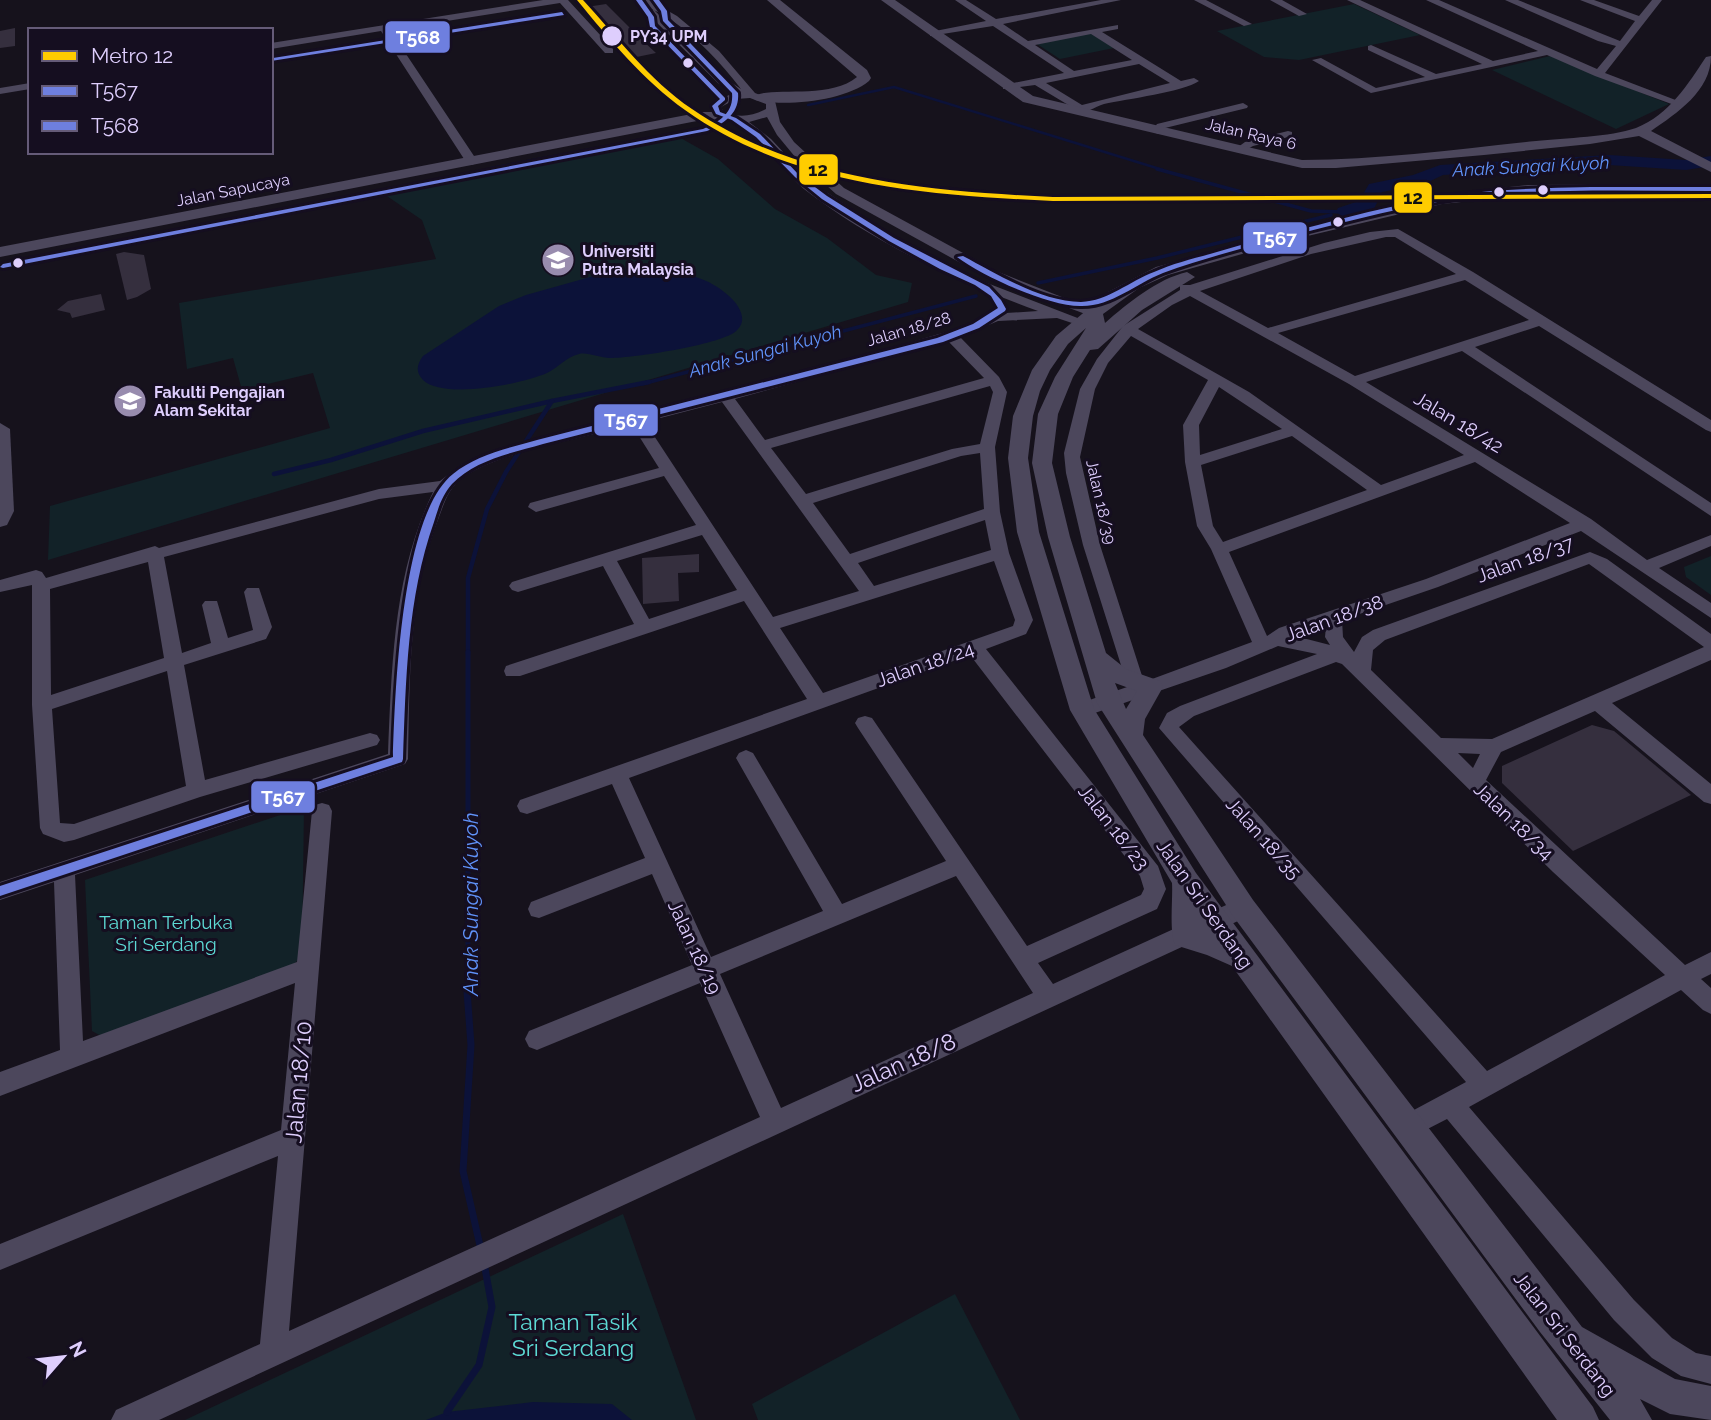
<svg xmlns="http://www.w3.org/2000/svg" width="1711" height="1420" viewBox="0 0 1711 1420" font-family="Raleway,sans-serif">
  <rect width="100%" height="100%" fill="#16121c"/>
  <g fill="#122228">
    <path d="M1354,4L1420,35L1299,60L1264,57L1217,31Z"/>
    <path d="M1090,33L1114,48L1060,59L1037,44Z"/>
    <path d="M1550,56L1669,104L1616,129L1492,70Z"/>
    <path d="M677,136L718,159L775,209L827,238L876,275L912,283L908,302L48,560L50,506L330,428L313,373L242,390L233,358L187,369L179,303L436,259L422,220L381,192Z"/>
    <path d="M1711,556V595L1686,577L1684,567Z"/>
    <path d="M304,807L302,956L291,967L105,1038L92,1031L85,880Z"/>
    <path d="M623,1214L696,1420H185Z"/>
    <path d="M955,1294L1020,1420H758L752,1404Z"/>
  </g>
  <g fill="#0c1239">
    <path d="M640,269C673,271 704,273 729,296C740,306 749,321 735,332C717,345 634,358 610,358C600,358 588,352 579,354C566,357 558,368 547,373C522,384 444,400 423,380C415,372 417,364 423,356L499,306L526,295L608,272Z"/>
    <path d="M533,1402L612,1404L632,1420H426L447,1412Z"/>
  </g>
  <g fill="none" stroke-linecap="round" stroke-linejoin="round">
    <g stroke="#0c1239" stroke-width="2.5">
      <path d="M808,105L894,87L1163,170"/>
      <path d="M491,168L702,128"/>
    </g>
    <g stroke="#0c1239" stroke-width="3.5">
      <path d="M1157,169L1311,211L1345,212"/>
      <path d="M1038,283L1157,258L1331,215"/>
      <path d="M642,384L976,296"/>
    </g>
    <g stroke="#0c1239" stroke-width="4.5">
      <path d="M274,474L331,460L423,431L552,401L649,382"/>
      <path d="M468,654V578L487,509L506,472L552,401"/>
    </g>
    <path stroke="#0c1239" stroke-width="5" d="M468,993V652"/>
    <g stroke="#0c1239" stroke-width="7">
      <path d="M467,991L471,1045L463,1171L481,1250"/>
      <path d="M447,1412L479,1365L492,1307L484,1263"/>
    </g>
    <path fill="#0c1239" fill-rule="evenodd" d="M1609,155L1686,160L1711,156V166L1686,170L1609,165L1443,175L1424,184L1382,192L1374,209L1345,218L1336,212L1338,208L1359,201L1369,184L1413,175L1440,165Z"/>
  </g>
  <g fill="#352f3e">
    <path d="M606,4L643,41L656,53L627,59L580,8Z"/>
    <path d="M15,28V46L0,48V31Z"/>
    <path d="M124,252L144,255L151,289L137,297L127,300L116,254Z"/>
    <path d="M101,294L105,310L72,318L70,313L57,310L68,301Z"/>
    <path d="M699,554V572L678,573L679,601L643,604L642,558Z"/>
    <path d="M1592,725L1614,731L1691,795L1573,851L1502,783V766Z"/>
  </g>
  <g fill="none" stroke-linecap="round" stroke-linejoin="round">
    <g fill="#4c475c" fill-rule="evenodd">
      <path d="M543,0H568L613,49V53H605L560,3L390,30L478,162L472,165L466,162L381,31L271,49V43Z"/>
      <path d="M637,0H649L677,16L719,51L755,93L775,101L780,122L794,142L844,188L996,271L1100,312L1098,315H1088L986,277L836,194L796,158L777,135L767,117L749,122L771,139L811,182L898,239L987,283L1088,322L1081,326L1057,318L998,321L960,337L999,377L1007,392L995,447L1000,512L1009,553L1033,620L1026,634L986,649L1158,866L1166,889L1157,909L1038,963L1053,984L1235,901L1243,899L1251,901L1254,908L1251,915L159,1420H111L116,1410L260,1344L278,1156L0,1270V1244L281,1130L295,983L0,1096V1072L60,1050L54,882L0,900V882L388,754C392,665 393,575 433,492L379,499L164,557L182,653L211,643L202,605L205,601H217L228,638L253,630L244,592L247,588H259L272,627L266,639L184,665L205,780L370,733L377,735L380,740L377,745L200,797L74,840L64,842L43,834L40,828L32,705V585L0,592V580L36,570L42,572L46,578L155,546L159,548L379,489L440,481L461,465L509,448L838,363L967,326L990,314L1038,311C956,281 874,243 804,189C780,169 765,135 735,122C728,119 721,118 714,115L711,104L733,93L718,83L648,14V10H654L726,79L741,89C721,63 698,38 670,19C660,12 647,8 637,0ZM750,98L766,104V109C751,117 737,118 723,111L721,107L736,99ZM947,340L984,378L765,440L735,399ZM990,386L993,392L980,444L952,449L806,494L771,448ZM722,402L859,591L773,617L645,422ZM632,425L659,468L530,503L528,507L536,512L664,476L696,525L512,582L509,586L512,590L518,592L603,566L634,624L506,666L504,671L506,676H520L744,601L807,699L520,800L517,806L520,812L527,814L612,784L645,858L531,902L528,909L531,916L539,918L652,874L692,965L529,1031L525,1039L529,1047L537,1050L700,983L760,1117L289,1331L332,811L329,805L322,803L315,805L312,811L297,962L83,1041L75,875L405,764L408,759C410,677 408,594 439,517C445,501 449,487 464,477C499,452 587,437 632,425ZM980,453L984,509L850,554L813,503L961,456ZM985,520L991,550L874,586L858,563ZM702,535L737,590L649,619L617,561ZM994,561L1015,620L1013,626L823,693L780,628ZM148,562L164,658L51,695L50,589ZM970,655L1140,876L1144,889L1141,895L1027,946L872,718L865,716L858,718L855,723L858,728L946,861L842,904L753,753L746,750L739,753L736,758L823,911L711,957L629,778ZM167,671L186,786L74,824L60,823L52,709ZM956,876L1033,993L781,1108L720,974Z"/>
      <path d="M955,0H966L996,19L1101,0H1121L1003,24L1028,41L1118,25V29L1102,32L1181,81L1194,78L1199,81C1183,92 1127,99 1104,104C1094,107 1084,115 1074,114L1075,109L1035,85L1003,89V85L1064,73L993,26L930,36V32L986,21ZM1091,34L1132,60L1074,71L1035,45ZM1139,64L1170,83L1082,105L1046,83Z"/>
      <path d="M1194,0H1206L1252,24L1244,26Z"/>
      <path d="M1270,0H1282L1307,14L1299,16Z"/>
      <path d="M1347,0H1360L1493,61L1538,51L1426,0H1439L1597,69L1616,46L1598,41L1505,0H1518L1620,41L1635,21L1580,0H1594L1639,16L1652,0H1662L1605,73L1686,104L1677,106L1595,76L1547,55L1371,93L1312,60L1321,58L1376,88L1425,77L1368,50V46L1371,45L1436,74L1482,64Z"/>
      <path d="M30,83V89L0,94V88Z"/>
      <path d="M1243,103L1248,106L1247,108L1165,128L1158,134L1152,131L1157,124Z"/>
      <path d="M1288,131L1292,132V136L1253,146L1240,153L1234,150L1245,142Z"/>
      <path d="M1398,229L1473,272L1711,420V432L1706,430L1539,326L1475,347L1711,503V516L1462,351L1366,382L1591,519L1647,560L1711,535V546L1659,568L1711,603V618L1581,531L1438,587L1342,620L1343,637L1354,652L1362,637L1373,630L1590,552L1607,559L1711,634V660L1612,703L1711,784V804L1704,802L1595,711L1501,752L1486,780L1685,965L1711,952V974L1701,979L1711,988V1014L1703,1010L1681,990L1469,1107L1634,1300L1672,1338L1696,1353L1711,1356V1384L1681,1376L1652,1358L1614,1320L1447,1119L1408,1139L1399,1136L1395,1127L1399,1118L1466,1082L1159,728L1167,713L1180,706L1317,654L1278,646L1226,668L1089,715H1075L1072,710L1075,705L1130,686L1126,681L1083,545L1066,473L1064,453L1080,389L1097,359L1123,326L1180,290V285H1190L1324,243L1370,232ZM1386,237H1395L1456,274L1268,328L1200,291L1311,254ZM1465,280L1529,320L1355,376L1278,333ZM1190,296L1349,384L1464,455L1381,485L1249,392L1138,329L1172,305ZM1131,336L1208,380L1183,425L1185,462L1197,526L1211,549L1252,642L1144,682L1100,545L1080,457L1095,389L1108,363ZM1219,387L1282,429L1200,455L1199,425ZM1292,436L1367,490L1223,542L1213,526L1201,465ZM1475,462L1570,523L1426,579L1279,628L1267,636L1229,552ZM1589,564L1704,647L1492,739L1441,738L1371,670L1373,650L1385,640ZM1326,626L1325,637L1330,645L1295,636ZM1336,662L1342,664L1553,872L1665,975L1487,1071L1179,727L1194,716ZM1458,753L1480,754L1473,768Z"/>
    </g>
    <g fill="#4c475c" fill-rule="evenodd">
      <path d="M767,0H780L867,70L871,78L869,81C845,101 785,107 755,100L753,97C768,85 828,101 857,77Z"/>
      <path d="M881,0H895L1033,96L1302,160C1380,160 1458,149 1536,141C1565,138 1610,137 1636,128C1669,115 1688,84 1706,57L1711,56C1711,91 1677,113 1651,131L1711,162V172L1639,136L1590,144L1484,155L1336,168H1302L1023,102Z"/>
      <path d="M702,112H723L730,116L723,120H702L0,257V247Z"/>
      <path d="M1711,184V194L1528,195L1442,204L1295,239L1168,275L1139,288L1103,314L1105,323C1128,303 1157,279 1187,272L1195,277L1142,310L1098,349L1090,350L1073,377L1058,414L1052,463L1070,537L1106,653L1126,669L1160,681L1163,687L1145,719L1143,735L1253,900L1582,1327L1675,1379L1711,1386V1420L1670,1414L1640,1399L1652,1420H1610L1540,1332L1233,916L1097,703L1048,537L1032,463L1038,414L1055,377L1086,328L1068,344L1050,370L1040,391L1033,416L1028,458L1039,532L1094,709L1196,873L1593,1407L1599,1420H1557L1232,966L1207,955L1175,945C1169,932 1173,899 1172,883L1070,710L1017,532L1008,458L1013,416L1032,370L1056,336L1108,292L1156,267L1285,232L1442,194L1528,185ZM1115,683L1137,691L1126,709Z"/>
      <path d="M0,423L10,429L14,511L7,525L0,527Z"/>
    </g>
    <defs>
      <g id="bus-1">
        <path d="M636,0H642L654,17L655,26L725,98V100L718,106L720,112L736,118L760,134L799,175L827,196L894,238L989,287L1001,300L1006,309L1005,311L979,328L943,342L543,444C512,453 475,460 452,484C442,495 438,509 434,522C407,598 406,680 403,759L402,762L0,896V886L393,757C395,692 401,515 453,474C476,455 509,448 537,440L937,338L973,324L998,308L991,296L975,285L940,269L889,241L822,199L795,177L756,137L732,120L716,114L712,106L720,99L650,27L648,17Z"/>
        <path d="M1591,187H1711V191C1631,191 1551,188 1472,197C1410,204 1350,221 1290,236C1247,247 1204,258 1163,273C1135,284 1111,307 1080,306C1048,306 982,276 957,257L963,256C997,274 1042,302 1081,302C1108,301 1130,281 1154,272C1172,264 1191,259 1210,254C1246,243 1282,234 1318,225C1363,213 1407,202 1453,195C1499,189 1545,188 1591,187Z"/>
      </g>
      <g id="bus-2">
        <path d="M653,0H659L667,11L668,20L738,93C740,113 724,124 707,131L3,268L0,267L3,264L703,129C719,122 734,113 732,93L663,21L661,11Z"/>
        <path d="M562,12L564,15L271,61L273,58Z"/>
      </g>
    </defs>
    <use href="#bus-1" stroke="#150e20" stroke-width="6"/>
    <use href="#bus-2" stroke="#150e20" stroke-width="6"/>
    <use href="#bus-1" fill="#6e7fdf" fill-rule="evenodd"/>
    <use href="#bus-2" fill="#6e7fdf" fill-rule="evenodd"/>
    <defs>
      <path id="metro-1" d="M577,0H583C617,37 649,80 692,109C798,181 928,191 1053,197L1711,194V198L1053,201C927,195 791,186 685,110C644,81 609,39 577,0Z"/>
    </defs>
    <use href="#metro-1" stroke="#150e20" stroke-width="6"/>
    <use href="#metro-1" fill="#fc0" fill-rule="evenodd"/>
  </g>
  <defs>
    <symbol id="university-disc" viewBox="-11 -11 22 22"><circle r="9.5" fill="#988cae" stroke="#150e20"/><path d="M0-5L7-2L0 1L-7-2ZM-4 1L0 2.5L4 1V4Q0 6-4 4Z" fill="#fff"/></symbol>
  </defs>
  <g fill-rule="evenodd">
    <use href="#university-disc" x="539" y="241" width="38" height="38"/>
    <use href="#university-disc" x="111" y="382" width="38" height="38"/>
  </g>
  <g fill="#decefd" stroke="#150e20" stroke-width="2.5">
    <circle cx="612" cy="36" r="11"/>
    <circle cx="688" cy="63" r="6"/>
    <circle cx="1543" cy="190" r="6"/>
    <circle cx="1499" cy="192" r="6"/>
    <circle cx="1338" cy="222" r="6"/>
    <circle cx="18" cy="263" r="6"/>
  </g>
  <g text-anchor="middle" dominant-baseline="central" stroke-width="6" stroke-linejoin="round" paint-order="stroke">
    <g font-size="16" font-weight="bold" fill="#decefd" stroke="#150e20" text-anchor="start">
      <text x="630" y="36">PY34 UPM</text>
    </g>
    <g font-size="16" fill="#decefd" stroke="#150e20">
      <text transform="translate(1251 134) rotate(13)">Jalan Raya 6</text>
      <text transform="translate(233 190) rotate(-11)">Jalan Sapucaya</text>
      <text transform="translate(909 329) rotate(-16)">Jalan 18/28</text>
      <text transform="translate(1101 502) rotate(77)">Jalan 18/39</text>
    </g>
    <g font-size="16" font-weight="bold" fill="#decefd" stroke="#150e20" text-anchor="start">
      <text x="582" y="251">Universiti<tspan x="582" dy="18">Putra Malaysia</tspan></text>
      <text x="154" y="392">Fakulti Pengajian<tspan x="154" dy="18">Alam Sekitar</tspan></text>
    </g>
    <g font-size="18" font-style="italic" fill="#6092f9" stroke="#150e20">
      <text transform="translate(1531 166) rotate(-3)">Anak Sungai Kuyoh</text>
      <text transform="translate(765 351) rotate(-15)">Anak Sungai Kuyoh</text>
    </g>
    <g font-size="19" fill="#decefd" stroke="#150e20">
      <text transform="translate(1459 422) rotate(31)">Jalan 18/42</text>
      <text transform="translate(1525 559) rotate(-20)">Jalan 18/37</text>
      <text transform="translate(1334 618) rotate(-20)">Jalan 18/38</text>
      <text transform="translate(925 664) rotate(-19)">Jalan 18/24</text>
      <text transform="translate(1514 821) rotate(44)">Jalan 18/34</text>
      <text transform="translate(1114 827) rotate(52)">Jalan 18/23</text>
      <text transform="translate(1264 838) rotate(48)">Jalan 18/35</text>
      <text transform="translate(1205 904) rotate(55)">Jalan Sri Serdang</text>
      <text transform="translate(695 947) rotate(65)">Jalan 18/19</text>
      <text transform="translate(1565 1334) rotate(52)">Jalan Sri Serdang</text>
    </g>
    <g font-size="19" fill="#5ddad5" stroke="#150e20">
      <text x="166" y="922">Taman Terbuka<tspan x="166" dy="22">Sri Serdang</tspan></text>
    </g>
    <g font-size="21" font-style="italic" fill="#6092f9" stroke="#150e20">
      <text transform="translate(470 904) rotate(-90)">Anak Sungai Kuyoh</text>
    </g>
    <g font-size="23" fill="#decefd" stroke="#150e20">
      <text transform="translate(903 1062) rotate(-24)">Jalan 18/8</text>
      <text transform="translate(298 1082) rotate(-85)">Jalan 18/10</text>
    </g>
    <g font-size="23" fill="#5ddad5" stroke="#150e20">
      <text x="573" y="1321">Taman Tasik<tspan x="573" dy="26">Sri Serdang</tspan></text>
    </g>
  </g>
  <g stroke="#150e20" stroke-width="2.5">
    <rect x="384" y="20" width="67" height="34" rx="7" fill="#6e7fdf"/>
    <rect x="798" y="153" width="41" height="33" rx="7" fill="#fc0"/>
    <rect x="1393" y="181" width="40" height="33" rx="7" fill="#fc0"/>
    <rect x="1242" y="221" width="66" height="34" rx="7" fill="#6e7fdf"/>
    <rect x="593" y="403" width="66" height="34" rx="7" fill="#6e7fdf"/>
    <rect x="250" y="780" width="66" height="34" rx="7" fill="#6e7fdf"/>
  </g>
  <g font-size="19" text-anchor="middle" font-weight="bold" fill="#fff">
    <text x="418" y="44">T568</text>
    <text x="1275" y="245">T567</text>
    <text x="626" y="427">T567</text>
    <text x="283" y="804">T567</text>
  </g>
  <g font-size="19" text-anchor="middle" font-weight="bold" fill="#111">
    <text x="818" y="176">12</text>
    <text x="1413" y="204">12</text>
  </g>
  <rect x="28" y="28" width="245" height="126" fill="#150e20" stroke="#655b78" stroke-width="2"/>
  <rect x="42" y="51" width="35" height="10" fill="#ffcc00" stroke="#655b78" stroke-width="2"/>
  <text x="91" y="63" font-size="21" fill="#decefd">Metro 12</text>
  <rect x="42" y="86" width="35" height="10" fill="#6e7fdf" stroke="#655b78" stroke-width="2"/>
  <text x="91" y="98" font-size="21" fill="#decefd">T567</text>
  <rect x="42" y="121" width="35" height="10" fill="#6e7fdf" stroke="#655b78" stroke-width="2"/>
  <text x="91" y="133" font-size="21" fill="#decefd">T568</text>
  <g transform="translate(63 1357) rotate(62)" stroke="#150e20" stroke-width="5" paint-order="stroke">
  <path d="M0-5L12 26L0 18L-12 26Z" fill="#decefd"/>
  <text y="-10" font-size="19" font-weight="bold" text-anchor="middle" fill="#decefd">N</text>
  </g>
</svg>
